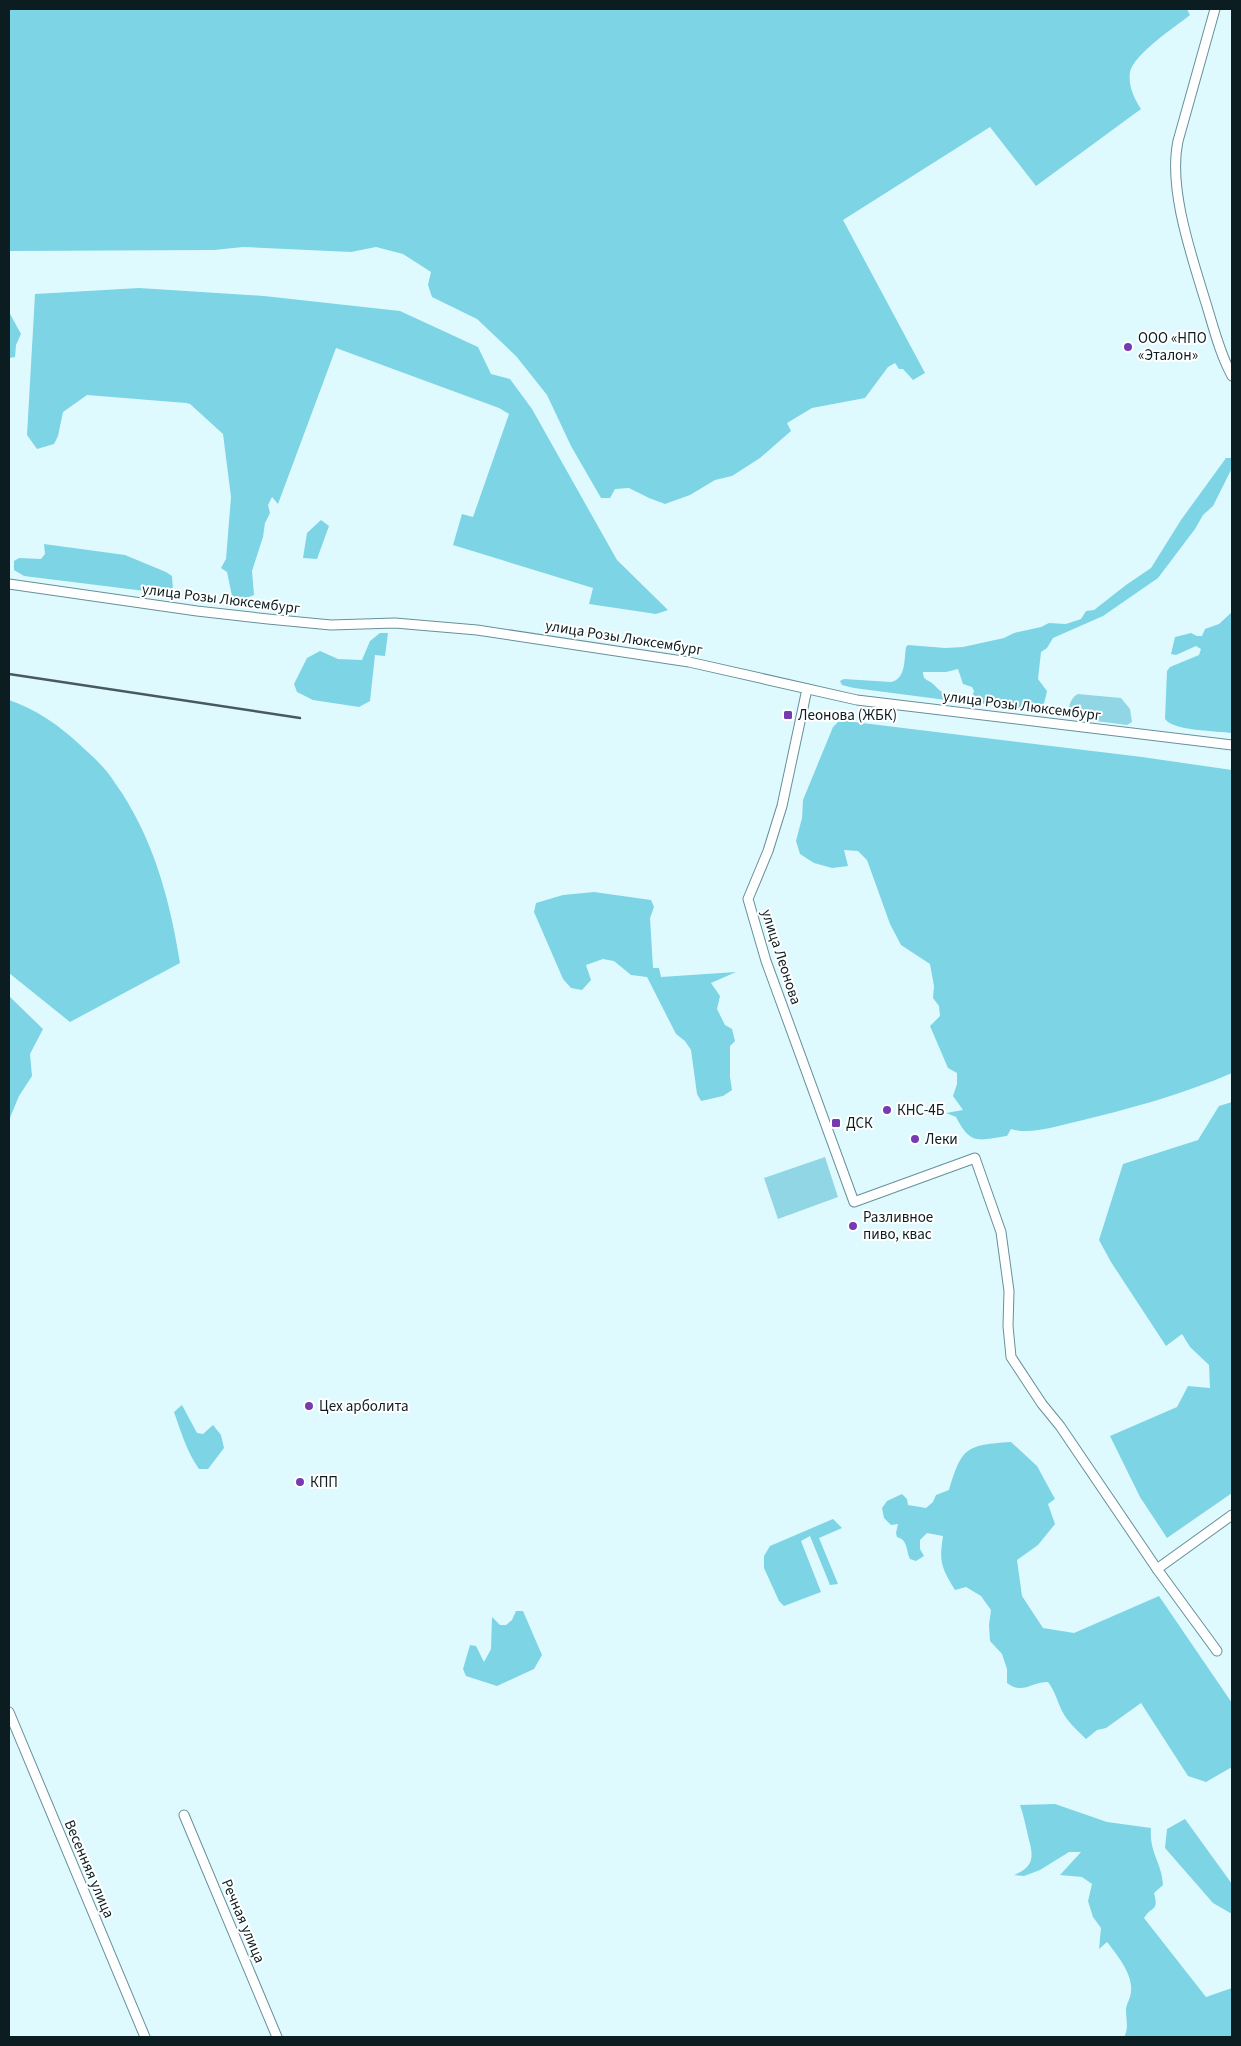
<svg xmlns="http://www.w3.org/2000/svg" width="1241" height="2046" viewBox="0 0 1241 2046" font-family="'Source Sans 3',sans-serif">
  <rect width="100%" height="100%" fill="#dffaff"/>
  <g fill="#90d6e4">
    <path d="M1078,694L1121,698L1130,709L1132,722L1127,725L1072,718C1066,710 1070,698 1078,694Z"/>
    <path d="M825,1157L838,1197L778,1219L764,1178Z"/>
  </g>
  <g fill="#7dd4e5">
    <path d="M9,9H1187L1190,15C1175,27 1134,54 1130,72C1128,86 1134,98 1141,109L1036,186L990,127L843,220L925,373L913,380L903,369H899L895,363L888,367L865,398L812,408L787,423L791,431L760,458L732,476L715,480L690,495L665,504L649,498L629,488L615,489L610,498H601L571,446L547,395L516,356L477,319L432,297L428,285L431,272L403,254L376,247L351,252L243,247L214,250L9,251Z"/>
    <path d="M139,288L264,296L400,311L478,347L491,374L510,379L532,409L617,560L668,610L656,614L589,604L593,588L453,545L462,514L473,517L509,414L499,408L336,348L278,504L272,497L268,505L270,513L265,523L263,537L252,571L254,595L241,600L232,596L227,572L221,568L226,559L231,497L223,434L190,404L186,403L87,395L63,412L58,436L54,444L37,449L27,435L35,294Z"/>
    <path d="M9,312L21,334L16,345L15,357L9,358Z"/>
    <path d="M1226,458H1232V468L1213,506L1203,515L1195,529L1158,578L1103,616L1053,638L1047,648L1041,652L1038,679L1047,691L1043,708L1035,710L970,702L974,691L972,687L963,684L958,669L946,672H923C923,681 928,679 933,684C939,689 939,692 947,693L950,697L946,700L854,688L842,685L840,681L844,679L891,682C906,679 904,660 906,647L908,645L945,648L963,647L1004,638L1014,633L1041,627L1049,623L1066,624L1081,619L1086,611L1094,610L1126,585L1151,568L1181,520Z"/>
    <path d="M321,520L329,526L317,559L303,558L307,533Z"/>
    <path d="M44,544L125,555L166,572L172,576L173,591L169,594L24,576L14,570V561L19,558L41,559L45,554Z"/>
    <path d="M1232,612V733C1217,731 1173,731 1165,719L1167,671L1170,667L1199,655L1201,649L1196,646L1176,655L1171,654L1175,637L1191,633L1197,636H1202L1205,629L1219,624Z"/>
    <path d="M380,633H388L385,656L375,655L370,701L359,707L313,700L297,692L294,684L307,658L320,651L338,659L362,660L370,641Z"/>
    <path d="M9,700C35,709 59,725 79,744C92,756 106,768 115,783C153,836 170,900 180,963L70,1022L9,973Z"/>
    <path d="M846,721L1142,757L1232,770V1073C1181,1095 1129,1109 1075,1122C1056,1126 1031,1135 1011,1129L1007,1136C978,1140 971,1146 956,1117L946,1113L963,1110L953,1096L957,1084V1073L948,1068L930,1026L940,1016L939,1006L933,998L934,986L930,964L901,945L890,924L867,860L858,851L844,850L848,866L832,868L814,863L800,854L796,841L802,818L803,800L833,727L838,722Z"/>
    <path d="M594,892L651,900L654,907L650,918L653,968H659L661,977L736,972L711,983L720,996L717,1009L725,1025L732,1029L735,1041L730,1046V1077L732,1090L723,1096L701,1101L697,1094L691,1050L685,1041L676,1034L647,977L631,975L614,961L603,959L586,965L591,980L582,990L571,988L563,979L534,912L536,903L563,895Z"/>
    <path d="M9,996L43,1029L30,1054L32,1076L19,1096L9,1120Z"/>
    <path d="M1232,1102V1493L1167,1538L1140,1497L1110,1436L1177,1407L1188,1386L1210,1388L1209,1365L1190,1347L1182,1334L1166,1346L1111,1262L1099,1240L1123,1164L1198,1140L1219,1106Z"/>
    <path d="M182,1405L197,1433L203,1434L213,1425L221,1435L224,1448L208,1469H199C187,1452 181,1432 174,1412Z"/>
    <path d="M1011,1442L1037,1466L1055,1499L1048,1504L1055,1524L1038,1545L1017,1560L1022,1596L1043,1628L1074,1633L1159,1596L1232,1703V1767L1206,1782L1188,1776L1141,1703L1106,1728L1097,1730L1086,1739L1083,1736C1075,1728 1067,1721 1062,1711C1057,1701 1055,1691 1048,1682C1030,1682 1023,1695 1007,1683V1669L1002,1654L990,1641L989,1625L991,1610L981,1596L966,1587L955,1590C941,1567 939,1562 943,1536L927,1533L920,1540V1549L924,1556L916,1561L910,1559C906,1550 908,1540 897,1537L896,1533L898,1524L891,1525L884,1518L882,1508L887,1501L902,1494L907,1499L908,1505L926,1508L933,1502L936,1495L949,1490C962,1447 966,1445 1011,1442Z"/>
    <path d="M833,1519L842,1528L819,1538L838,1584L830,1585L810,1536L801,1541L821,1592L784,1606L779,1601L764,1568V1556L770,1546Z"/>
    <path d="M516,1611H523L542,1655L534,1669L497,1686L466,1676L463,1669L470,1645L476,1646L484,1662L491,1649L492,1617L500,1625H506L512,1620Z"/>
    <path d="M1055,1804L1107,1822L1151,1828C1149,1853 1162,1863 1163,1885L1154,1893C1159,1912 1152,1905 1144,1918L1206,1997L1232,1988V2037H1124C1129,2029 1126,2020 1126,2010C1126,2004 1131,1998 1131,1991C1133,1974 1117,1955 1107,1942L1099,1949L1101,1928L1093,1917L1088,1901L1092,1884L1082,1877L1060,1875L1081,1852H1069L1040,1870L1024,1876L1014,1875C1033,1867 1034,1858 1029,1840C1026,1828 1024,1816 1020,1805Z"/>
    <path d="M1185,1819L1232,1884V1914L1213,1903L1165,1848L1167,1829Z"/>
  </g>
  <g fill="none" stroke-linecap="round" stroke-linejoin="round">
    <defs>
      <g id="minor">
        <path d="M1215,9L1178,141C1168,188 1191,254 1205,300C1213,325 1219,352 1232,376"/>
        <path d="M9,584L197,611L268,619L331,625L395,623L477,630L689,662L857,700L1232,745"/>
        <path d="M807,689L782,806L768,851L748,899L766,961L854,1202L975,1158L1001,1232L1009,1291L1008,1326L1011,1357L1042,1404L1060,1426L1157,1569"/>
        <path d="M1217,1651L1157,1569L1232,1515"/>
        <path d="M9,1712L145,2037"/>
        <path d="M184,1815L277,2037"/>
      </g>
    </defs>
    <use href="#minor" stroke="#669099" stroke-width="11"/>
    <use href="#minor" stroke="#fff" stroke-width="9"/>
    <path stroke="#475b5f" stroke-width="2.5" d="M9,674L300,718"/>
  </g>
  <g fill="#763bb0" stroke="#fff" stroke-width="2">
    <circle cx="1128" cy="347" r="5"/>
    <rect x="783" y="710" width="10" height="10" rx="2.5"/>
    <circle cx="887" cy="1110" r="5"/>
    <rect x="831" y="1118" width="10" height="10" rx="2.5"/>
    <circle cx="915" cy="1139" r="5"/>
    <circle cx="853" cy="1226" r="5"/>
    <circle cx="309" cy="1406" r="5"/>
    <circle cx="300" cy="1482" r="5"/>
  </g>
  <g text-anchor="middle" dominant-baseline="central" stroke-width="4" stroke-linejoin="round" paint-order="stroke">
    <g font-size="15" fill="#0c1d21" stroke="#fff" text-anchor="start">
      <text x="1138" y="338">ООО «НПО<tspan x="1138" dy="17">«Эталон»</tspan></text>
      <text x="798" y="715">Леонова (ЖБК)</text>
      <text x="897" y="1110">КНС-4Б</text>
      <text x="846" y="1123">ДСК</text>
      <text x="925" y="1139">Леки</text>
      <text x="863" y="1217">Разливное<tspan x="863" dy="17">пиво, квас</tspan></text>
      <text x="319" y="1406">Цех арболита</text>
      <text x="310" y="1482">КПП</text>
    </g>
    <g font-size="15" fill="#0c1d21" stroke="#fff">
      <text transform="translate(221 599) rotate(7)">улица Розы Люксембург</text>
      <text transform="translate(624 638) rotate(9)">улица Розы Люксембург</text>
      <text transform="translate(1022 706) rotate(7)">улица Розы Люксембург</text>
      <text transform="translate(781 957) rotate(72)">улица Леонова</text>
      <text transform="translate(89 1869) rotate(67)">Весенняя улица</text>
      <text transform="translate(243 1921) rotate(67)">Речная улица</text>
    </g>
  </g>
  <rect width="1241" height="2046" fill="none" stroke="#0c1d21" stroke-width="20"/>
</svg>
